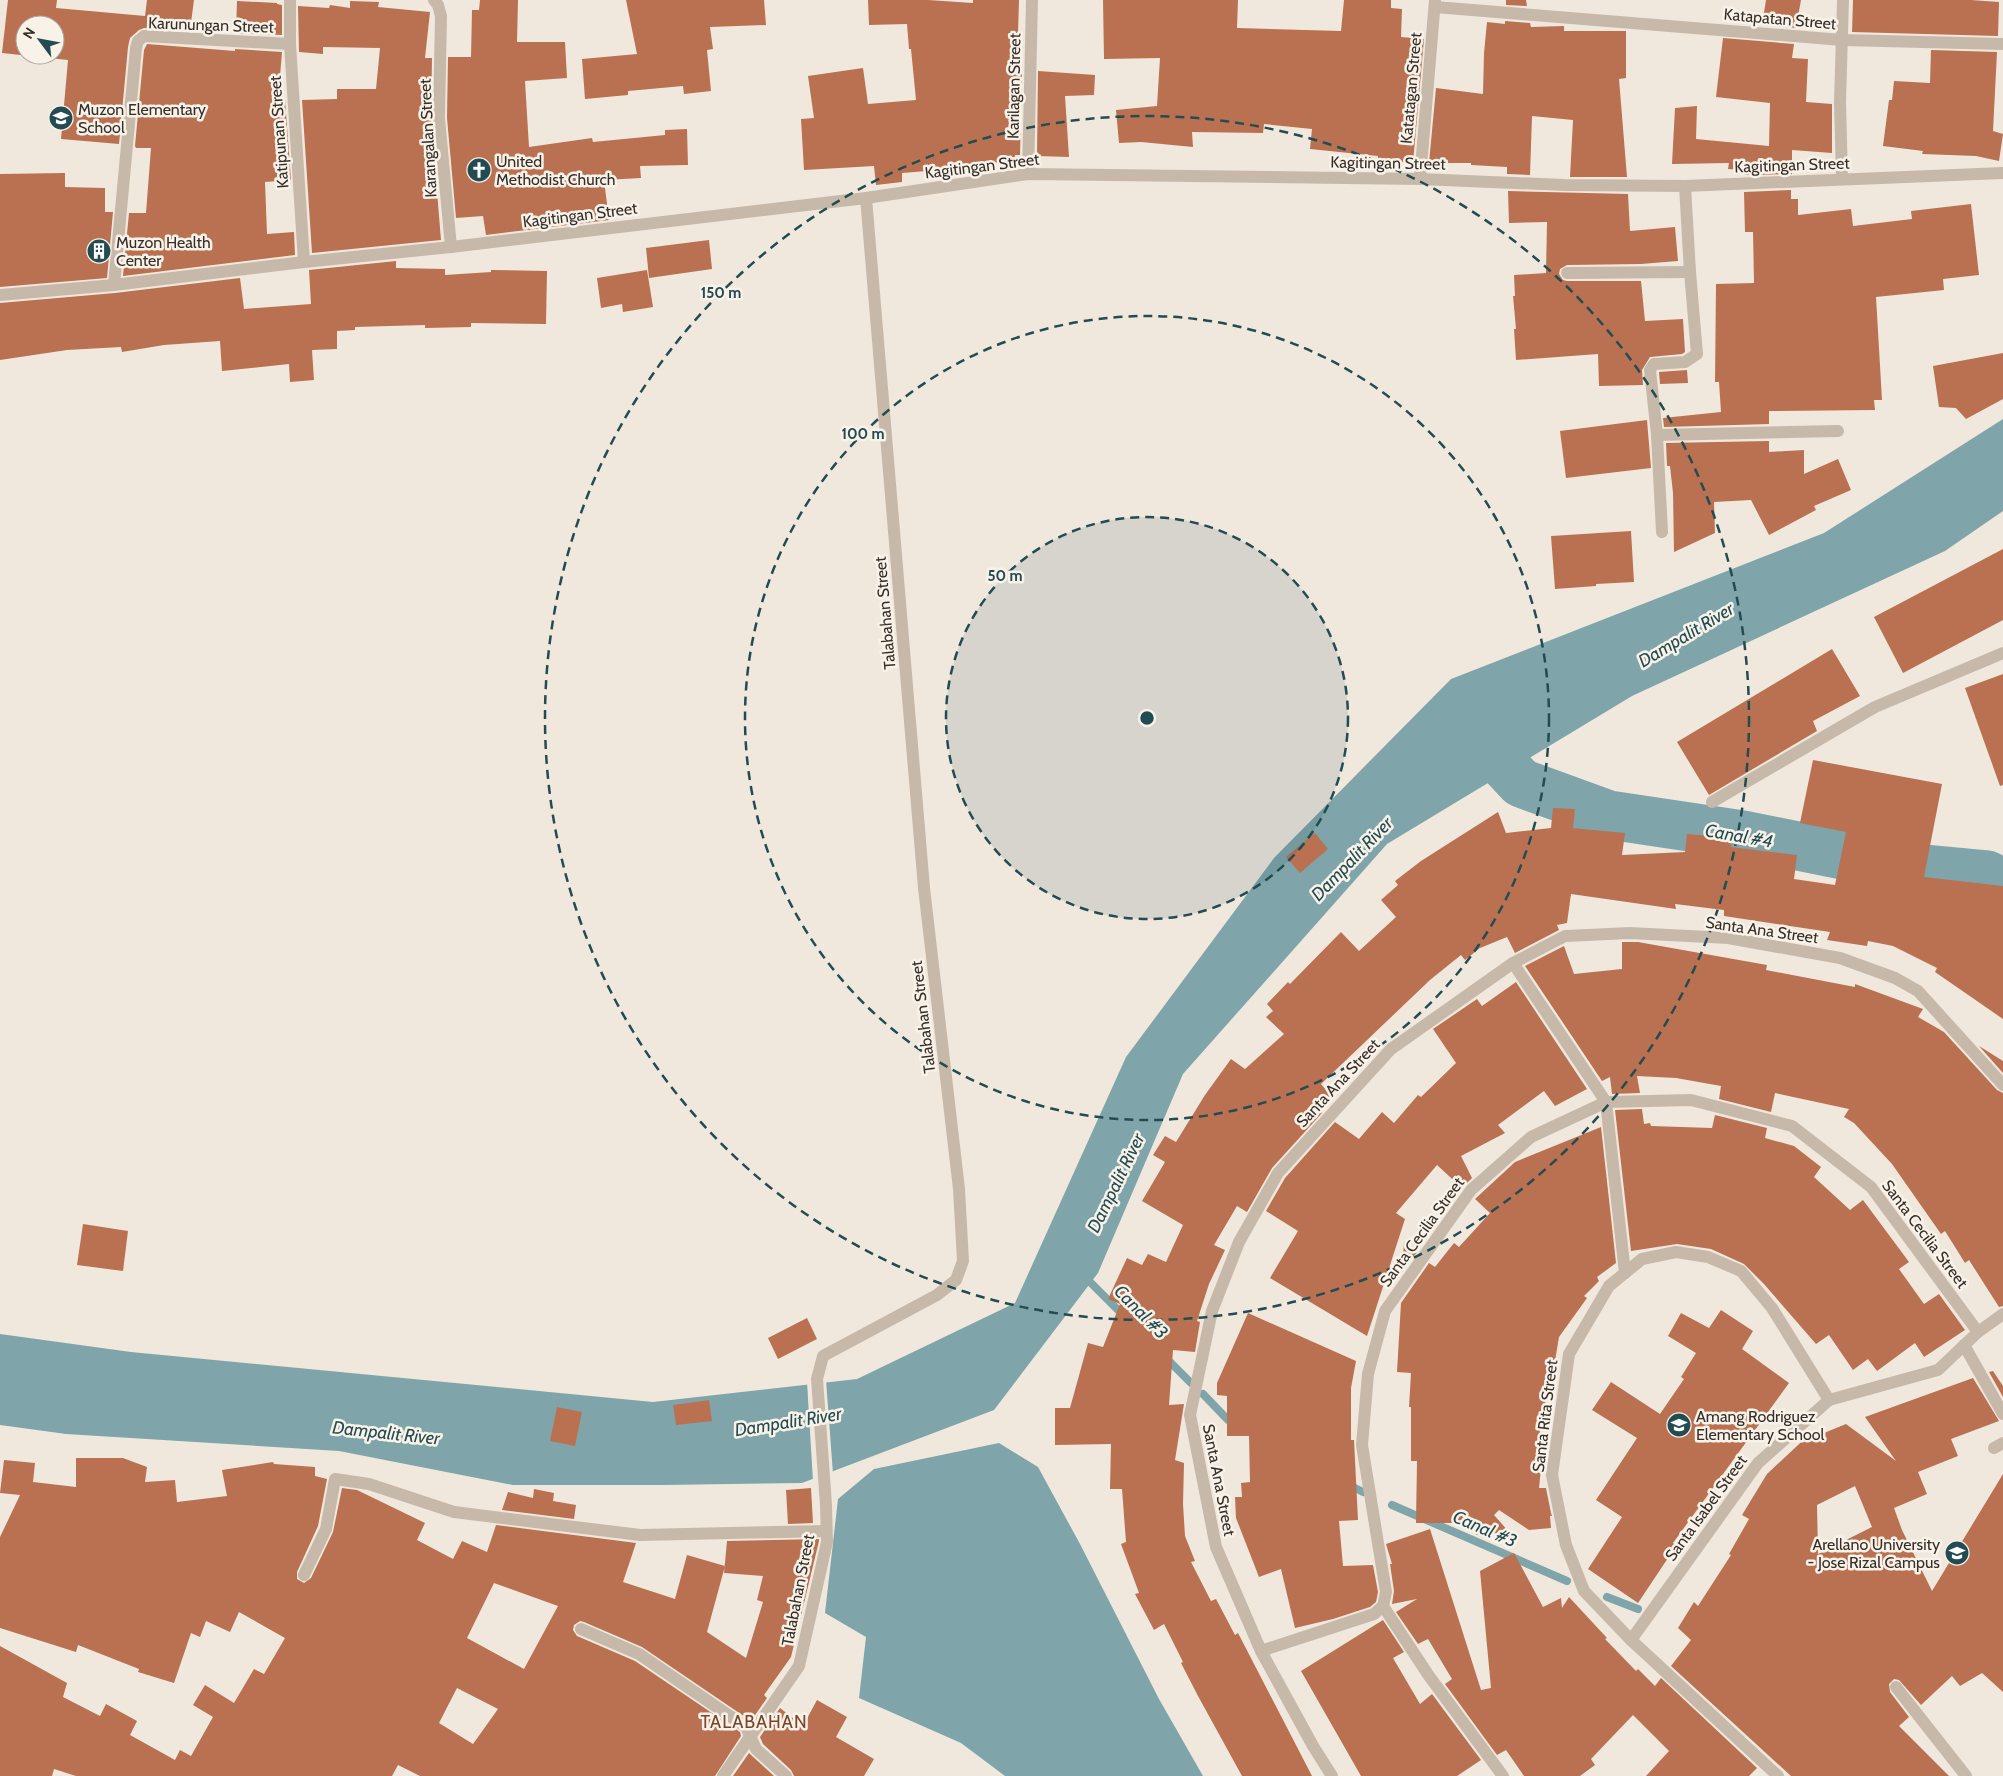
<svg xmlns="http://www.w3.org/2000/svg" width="2003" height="1776" viewBox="0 0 2003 1776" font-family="Cabin,sans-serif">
  <rect width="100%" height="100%" fill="#f0e8dd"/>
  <g fill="#7fa5aa">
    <path d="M2003,419V511L1945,551L1632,696L1387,844L1183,1074L1098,1273L994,1410L802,1483L663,1485H513L339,1451L66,1434L0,1425V1334L131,1352L653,1402L857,1379L1015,1303L1126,1057L1274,858L1451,679L1824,533Z"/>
    <path d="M999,1443L1038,1467L1080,1544L1159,1699L1203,1776H1005L961,1743L859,1698L866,1637L825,1613L838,1499L874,1469Z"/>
  </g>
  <path fill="#f0e8dd" d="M826,1380L833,1474L813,1481L807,1382Z"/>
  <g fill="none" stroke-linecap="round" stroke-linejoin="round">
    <g stroke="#7fa5aa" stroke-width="8">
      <path d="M1084,1276L1124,1316"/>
      <path d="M1166,1358L1191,1383"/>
      <path d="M1203,1394L1228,1420L1235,1424"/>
      <path d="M1349,1485L1363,1492"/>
      <path d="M1392,1505L1567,1581"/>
      <path d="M1607,1597L1638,1609"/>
    </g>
    <path stroke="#7fa5aa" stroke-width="49" d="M1491,751L1521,783L1609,815L1743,835L1902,867L1987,875L2003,883"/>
  </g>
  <g fill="#ba7151" fill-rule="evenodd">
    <path d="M8,0H57L56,8L145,16L147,0H194L190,30L144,28L139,30L130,38L128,47L119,144L61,139L68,60L2,53ZM25,25H55V55H25Z"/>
    <path d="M480,0H518L517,42H565L567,78L525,81L529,147L592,138L593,142L665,135V130L687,129L688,165L640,166L641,178L604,180L609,220L486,235L483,216L456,218L447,118L448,57H471L472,10H479Z"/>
    <path d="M626,0H764L766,25L710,27L713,49L707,50L711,91L684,94L683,86L628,91V95L585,99L582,59L637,54Z"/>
    <path d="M868,0H928L973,3V0H1019L1017,69L1022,70L1020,155H1015L1014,164L989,162V166L902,173V182L876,185L874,166L804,170L801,119L814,118L808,76L863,68L868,104L916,100L911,49H909L907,24L869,25Z"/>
    <path d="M1103,0H1238L1237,28L1341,31L1344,0H1391V8L1402,9L1401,37L1424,39L1413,163L1378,160V156L1310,149L1312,129L1264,124L1263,133L1192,132L1193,147L1141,142L1119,143L1116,110L1157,106L1160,58L1104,59Z"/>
    <path d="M1506,0H1526L1527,6L1506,5Z"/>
    <path d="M1766,0H1801L1796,28L1762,25Z"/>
    <path d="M1853,0H1971L1999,2L1998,36L1852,32Z"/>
    <path d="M237,1L277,3V4L282,5V35L236,33Z"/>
    <path d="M350,1L379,2L378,7L430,12L425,58H432L431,119L441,240L312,253L302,100L337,99V89H376L380,48L323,47V54L299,52L298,6L329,8L330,5L350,8Z"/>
    <path d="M1505,21L1530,23L1531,27L1564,26V31H1626V78L1619,79L1627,177H1570L1573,120L1532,116L1530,175L1507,174V167L1471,165V163H1429L1436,88L1483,94L1484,53L1487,22L1505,24Z"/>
    <path d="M1723,38L1794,44L1792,58L1808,59L1806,102L1832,104V153L1792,150V174L1744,175V170L1728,169L1729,163L1672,164L1675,108L1697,106L1696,139L1769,146L1770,103L1716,97Z"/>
    <path d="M147,44L235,51V49L282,52L278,100H285L291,180L265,182L267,234L294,232L295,255L123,276L129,213H146L151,148H136L135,146L144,50Z"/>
    <path d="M1931,50L1997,52L1993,131L2003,134L1999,161L1976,156L1922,154L1923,151L1883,146L1889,100H1892L1894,81L1930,83Z"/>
    <path d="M1038,71L1095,75L1094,95L1065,96L1069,157L1037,156Z"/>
    <path d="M65,173V187L105,188V212H113L107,278L0,287V174Z"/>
    <path d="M1791,190V199H1798V215L1851,209L1853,226L1912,219L1911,211L1971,204L1979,275L1943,279L1944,290L1876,297L1882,400H1874L1875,410L1769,411V424L1664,427L1663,418L1721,412L1719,382H1715L1716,284L1754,283L1753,232H1745L1744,192Z"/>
    <path d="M1508,191L1628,194L1630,231L1675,227L1678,261L1641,264L1567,265L1560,269L1559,274L1563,280L1567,281H1641L1645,321L1683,319L1685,352L1682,354L1650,357L1642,370L1643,385L1599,386L1598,354L1516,360L1514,329H1516L1513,296H1515L1514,275L1546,273L1547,222L1509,223Z"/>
    <path d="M709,240L712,269L649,278L646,248Z"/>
    <path d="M396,261V268L445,269V275L491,272V270L547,271L546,324L471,323V327L425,328V325L355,327V330L337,331V349L312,350L314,380L290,382L289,364L222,371L220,341L164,345L122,352L121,347L67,350L0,360V303L115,293L240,278L244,309L311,304L309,270Z"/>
    <path d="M647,270L653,307L623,312L622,304L601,308L597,278Z"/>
    <path d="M2003,353V399L1966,419L1956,408L1939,407L1933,366Z"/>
    <path d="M1687,370L1688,383L1660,384L1659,372Z"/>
    <path d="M1647,420L1651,468L1566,478L1560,431Z"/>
    <path d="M1769,441V452L1804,450V474L1838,459L1851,490L1814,506L1816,510L1769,535L1751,500L1714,502L1715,533L1674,552L1673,493L1670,466H1667L1666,443Z"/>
    <path d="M1631,531L1634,582L1596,584V586L1555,589L1551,536Z"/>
    <path d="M2003,549V620L1903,673L1874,617Z"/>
    <path d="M1832,649L1860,696L1813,721L1817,731L1709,795L1677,742Z"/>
    <path d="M2003,674V785L2000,786L1965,688Z"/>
    <path d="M1813,760L1942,784L1924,877L2003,886V1019L1935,972L1937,968L1893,946L1868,941L1867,946L1827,940L1830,932L1724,916V910L1675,904L1676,909L1571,894L1567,923L1557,925L1559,930L1515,953L1507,937L1480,948L1465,960L1461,955L1430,980L1321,1084L1332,1097L1319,1111L1322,1113L1272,1168L1247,1212L1237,1206L1214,1245L1225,1250L1209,1284L1197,1321L1200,1322L1195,1352L1173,1350L1169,1405L1184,1404L1175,1460L1184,1463L1183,1504L1185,1536L1195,1561L1191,1562L1211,1601L1216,1599L1235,1635L1238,1633L1312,1776H1242L1198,1696L1181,1663L1183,1662L1164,1624L1154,1630L1135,1594L1139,1593L1121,1544L1126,1542L1122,1489H1110L1111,1444L1055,1445V1408H1070L1088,1343L1103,1347L1120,1304L1108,1299L1127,1258L1142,1265L1148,1254L1166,1262L1183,1225L1142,1201L1165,1162L1153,1155L1165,1136L1176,1142L1205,1095L1231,1059L1245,1069L1284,1034L1266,1017L1273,1011L1267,1004L1288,982L1290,984L1341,932L1359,951L1396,917L1381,900L1398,885L1395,881L1421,861L1498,812L1506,833L1551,828L1553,808L1575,809L1573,828L1625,833L1622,855L1685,852L1687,834L1732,838L1731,847L1797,855L1794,879L1835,885L1846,832L1800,823Z"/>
    <path d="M1315,833L1328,849L1300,873L1286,857Z"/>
    <path d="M1622,942H1638L1767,965L1766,970L1855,987V984L1923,1009L1918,1017L1944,1032L1997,1090L2003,1093V1306L1999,1307L1969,1260L1965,1263L1945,1231L1941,1234L1892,1164L1854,1123L1844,1117L1849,1109L1775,1093L1771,1112L1719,1099L1721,1086L1676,1078L1637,1076L1640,1093L1612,1094L1610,1077L1602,1081L1525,966L1564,946L1574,974L1622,969Z"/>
    <path d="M1516,982L1587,1089L1555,1106L1544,1091L1498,1125L1505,1133L1461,1156L1472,1178L1462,1188L1437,1165L1396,1213L1405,1219L1367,1336L1270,1278L1298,1231L1266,1211L1285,1178L1335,1122L1359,1139L1382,1112L1394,1123L1418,1095L1421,1097L1456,1063L1433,1029L1477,999L1482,1006Z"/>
    <path d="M1979,1046L2003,1061V1073Z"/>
    <path d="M1642,1109L1644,1124L1650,1123L1651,1126L1712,1128L1715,1115L1767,1128L1765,1138L1794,1146L1821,1167L1814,1177L1850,1210L1863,1200L1909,1262L1899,1269L1924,1304L1939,1294L1965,1330L1924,1357L1915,1343L1877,1371L1868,1359L1853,1370L1829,1335L1816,1344L1764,1284L1744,1264L1711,1249L1677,1244L1631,1251L1615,1110Z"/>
    <path d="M1601,1127L1616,1263L1597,1277L1599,1281L1584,1296L1587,1298L1559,1337L1555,1361L1551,1360L1545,1404L1543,1403L1538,1448L1543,1449L1539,1488H1546L1551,1513L1552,1516H1550L1551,1528L1529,1530L1499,1510L1494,1515L1509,1532L1476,1535L1475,1523H1416L1417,1461H1411V1407H1409L1411,1373L1397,1372L1401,1303L1429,1263L1435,1267L1454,1243L1459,1247L1490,1213L1475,1199L1515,1162Z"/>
    <path d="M83,1224L128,1231L123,1271L77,1265Z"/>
    <path d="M1404,1242L1417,1252L1402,1272Z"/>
    <path d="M1721,1310L1753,1331L1742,1349L1789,1383L1673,1543L1676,1546L1638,1603L1588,1569L1622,1517L1596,1500L1637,1438L1592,1410L1611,1382L1660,1414L1684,1379L1681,1377L1696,1353L1668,1336L1681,1313L1709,1328Z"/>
    <path d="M1248,1313L1356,1361L1351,1388V1440H1354L1358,1520L1339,1521L1343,1566L1373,1565L1378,1592L1376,1602L1370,1607L1333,1619L1295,1628L1281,1569L1259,1577L1236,1518L1235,1497H1242L1241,1483L1250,1482L1249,1436H1227V1396L1217,1395V1383Z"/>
    <path d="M807,1318L817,1339L778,1359L768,1338Z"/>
    <path d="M1993,1371L2003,1386V1397L1989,1372Z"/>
    <path d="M1973,1378L1999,1421L1951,1439L1958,1456L1918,1472L1927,1494L1894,1508L1902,1530L1932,1591L2003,1474V1692L1982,1673L1960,1686L1952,1676L1921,1705L1899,1680L1894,1679L1889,1684L1890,1692L1909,1717L1899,1726L1949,1776H1791L1671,1666L1691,1640L1678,1628L1694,1602L1698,1606L1731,1555L1729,1554L1749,1519L1742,1515L1767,1474L1812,1432L1822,1429L1824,1433L1846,1424L1896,1461L1865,1417ZM1855,1486L1872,1527L1818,1554L1817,1505Z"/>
    <path d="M709,1400L712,1421L676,1425L673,1405Z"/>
    <path d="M557,1407L582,1412L575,1446L550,1441Z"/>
    <path d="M76,1458H123L147,1467L145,1482L175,1480L177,1502L227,1496L222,1470L273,1462L274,1464L315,1467V1476L327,1479L318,1526L297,1572V1579L304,1583L311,1578L333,1532L342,1488L357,1490L425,1523L417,1540L453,1559L462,1541L487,1552L496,1525L636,1543L623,1582L675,1599L687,1555L725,1566L707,1632L746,1658L763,1602L757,1600L763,1576L724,1573L727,1541L819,1539V1541L791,1657L764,1695L767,1698L751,1721L642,1647L584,1622L580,1621L574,1625L573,1630L577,1636L635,1661L740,1732L741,1736L715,1776H420L398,1765L392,1776H76L54,1769L52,1776H0V1646L67,1683L63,1697L100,1716L106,1704L137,1721L130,1735L175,1760L180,1750L191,1756L213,1717L193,1705L205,1685L234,1703L254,1669L264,1674L285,1638L239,1612L230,1632L206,1621L200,1637L191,1633L174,1683L138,1672L139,1669L78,1645L76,1652L0,1628V1537L20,1495L0,1493L4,1460L35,1463L33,1482L76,1487ZM494,1583L558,1606L524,1669L467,1638ZM457,1688L498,1709L473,1744L439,1723Z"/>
    <path d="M811,1488L813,1523L788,1524L786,1490Z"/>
    <path d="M534,1489L554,1493L553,1501L576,1505L574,1519L502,1510L508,1492L533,1498Z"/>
    <path d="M1430,1529L1481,1690L1491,1688L1480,1571L1514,1553L1543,1607L1561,1598L1562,1608L1569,1597L1607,1638L1605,1639L1636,1671L1638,1669L1655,1686L1661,1678L1757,1768L1749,1776H1646L1669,1751L1633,1715L1591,1759L1595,1765L1580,1776H1524L1506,1750L1497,1755L1445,1684L1452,1679L1428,1639L1418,1644L1396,1612L1417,1599L1392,1604L1394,1591L1390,1564H1392L1386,1544Z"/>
    <path d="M1383,1620L1404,1652L1393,1658L1420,1704L1432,1694L1481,1760L1457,1776H1361L1301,1671Z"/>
    <path d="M817,1700L847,1717L836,1737L874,1759L864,1776H794L791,1770L763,1744L760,1737L780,1708L803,1726Z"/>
    <path d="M749,1753L751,1755L774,1776H733Z"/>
  </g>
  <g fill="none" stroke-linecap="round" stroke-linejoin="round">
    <g stroke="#c7b9aa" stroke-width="12">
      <path d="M290,0V44L304,262"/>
      <path d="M434,0L438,5L441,16L439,118L451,247"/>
      <path d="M1435,7L1842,40L2003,44"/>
      <path d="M1028,174L1032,0"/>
      <path d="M1420,179L1435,0"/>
      <path d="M1842,179L1840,102L1843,0"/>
      <path d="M1567,273L1690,272"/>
      <path d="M114,285L136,48L138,41L144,36L290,44"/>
      <path d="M1657,435L1838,431"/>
      <path d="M1662,532L1657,435L1650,370L1654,364L1685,362L1697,354L1690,272L1685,186"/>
      <path d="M1712,802L1875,707L2003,653"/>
      <path d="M1513,963L1606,1102L1625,1273"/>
      <path d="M1964,1345L2003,1414"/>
      <path d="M1994,1448L2003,1443"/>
      <path d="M304,1575L326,1529L335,1479L369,1484L454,1512L640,1535L826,1531"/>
      <path d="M1383,1606L1429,1676L1503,1776"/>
      <path d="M581,1629L639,1654L746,1727L756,1749L786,1776"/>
      <path d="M1631,1640L1758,1463L1829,1400L1938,1370L1978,1332L2003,1314"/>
      <path d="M1261,1651L1374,1614L1383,1606L1386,1592L1362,1445L1368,1374L1385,1311L1471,1190L1531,1137L1606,1102L1691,1100L1792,1126L1871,1187L1978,1332"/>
      <path d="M1896,1687L1966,1776"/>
      <path d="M723,1776L799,1666L827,1542L826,1505L817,1379L823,1356L937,1295L956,1280L963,1261L959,1189L924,888L866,198"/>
      <path d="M1332,1776L1313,1746L1261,1651L1216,1547L1190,1415L1212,1311L1239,1242L1278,1173L1391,1049L1513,963L1565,936L1630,933L1728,938L1840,958L1895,978L1918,991L2003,1085"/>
      <path d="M1778,1776L1631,1640L1584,1591L1566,1545L1552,1475L1569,1354L1609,1286L1642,1259L1676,1252L1708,1257L1741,1271L1772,1308L1829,1400"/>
    </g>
    <path stroke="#c7b9aa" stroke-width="12" d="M0,295L114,285L304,262L451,247L866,198L1028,174L1420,179L1564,185L1685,186L2003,173"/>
  </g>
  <circle cx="1147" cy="718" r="201" fill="#234c52" fill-opacity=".12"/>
  <g fill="none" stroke="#234c52" stroke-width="2.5" stroke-dasharray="9 6">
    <circle cx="1147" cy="718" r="201"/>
    <circle cx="1147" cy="718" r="402"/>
    <circle cx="1147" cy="718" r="602"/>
  </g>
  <defs>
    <symbol id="school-disc" viewBox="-11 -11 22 22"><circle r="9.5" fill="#234c52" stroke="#f8f2e9"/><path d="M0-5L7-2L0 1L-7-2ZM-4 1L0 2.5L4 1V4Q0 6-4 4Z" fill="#fff"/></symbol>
    <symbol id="church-disc" viewBox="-11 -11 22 22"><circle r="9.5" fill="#234c52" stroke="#f8f2e9"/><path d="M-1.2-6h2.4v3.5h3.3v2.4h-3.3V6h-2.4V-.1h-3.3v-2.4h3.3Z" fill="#fff"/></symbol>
    <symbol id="building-disc" viewBox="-11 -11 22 22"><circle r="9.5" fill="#234c52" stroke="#f8f2e9"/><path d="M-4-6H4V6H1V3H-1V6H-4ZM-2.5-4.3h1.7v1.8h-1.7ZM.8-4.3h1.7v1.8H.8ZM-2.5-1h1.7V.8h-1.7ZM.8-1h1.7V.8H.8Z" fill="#fff"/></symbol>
    <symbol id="university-disc" viewBox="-11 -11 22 22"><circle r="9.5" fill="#234c52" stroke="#f8f2e9"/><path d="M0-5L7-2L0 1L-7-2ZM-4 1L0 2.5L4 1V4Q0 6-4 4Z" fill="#fff"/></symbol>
  </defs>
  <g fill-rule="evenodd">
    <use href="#school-disc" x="47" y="104" width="28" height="28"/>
    <use href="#church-disc" x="465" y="156" width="28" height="28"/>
    <use href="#building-disc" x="85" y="237" width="28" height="28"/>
    <use href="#school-disc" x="1665" y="1411" width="28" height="28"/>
    <use href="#university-disc" x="1943" y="1539" width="28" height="28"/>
  </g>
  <g text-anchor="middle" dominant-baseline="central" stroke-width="5" stroke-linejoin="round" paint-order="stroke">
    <g font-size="16" fill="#352e29" stroke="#f8f2e9">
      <text transform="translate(1780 19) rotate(5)">Katapatan Street</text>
      <text transform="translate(211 25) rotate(2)">Karunungan Street</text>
      <text transform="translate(1014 86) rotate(-89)">Karilagan Street</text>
      <text transform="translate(1411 88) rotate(-85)">Katatagan Street</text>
      <text transform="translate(279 132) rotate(-94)">Katipunan Street</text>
      <text transform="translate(428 138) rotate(-93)">Karangalan Street</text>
      <text transform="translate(1388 163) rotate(1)">Kagitingan Street</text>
      <text transform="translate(1792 165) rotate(-2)">Kagitingan Street</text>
      <text transform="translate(982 166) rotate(-7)">Kagitingan Street</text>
      <text transform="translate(580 215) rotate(-7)">Kagitingan Street</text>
      <text transform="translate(885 613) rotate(-95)">Talabahan Street</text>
      <text transform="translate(1762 930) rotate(8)">Santa Ana Street</text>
      <text transform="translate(923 1017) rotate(-97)">Talabahan Street</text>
      <text transform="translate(1338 1083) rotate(-47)">Santa Ana Street</text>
      <text transform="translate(1422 1232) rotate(-54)">Santa Cecilia Street</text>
      <text transform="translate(1925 1234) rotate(53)">Santa Cecilia Street</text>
      <text transform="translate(1545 1416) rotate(-83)">Santa Rita Street</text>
      <text transform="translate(1219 1480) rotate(79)">Santa Ana Street</text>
      <text transform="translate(1706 1508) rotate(-54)">Santa Isabel Street</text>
      <text transform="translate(798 1590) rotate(-79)">Talabahan Street</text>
    </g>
    <g font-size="16" fill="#352e29" stroke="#f8f2e9" text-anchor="start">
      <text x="78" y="109">Muzon Elementary<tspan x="78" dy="18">School</tspan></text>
      <text x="496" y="161">United<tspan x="496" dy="18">Methodist Church</tspan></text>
      <text x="116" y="242">Muzon Health<tspan x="116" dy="18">Center</tspan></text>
      <text x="1696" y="1416">Amang Rodriguez<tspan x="1696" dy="18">Elementary School</tspan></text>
      <text x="1940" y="1544" text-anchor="end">Arellano University<tspan x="1940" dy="18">- Jose Rizal Campus</tspan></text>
    </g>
    <g font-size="18" font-style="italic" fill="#234c52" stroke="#f8f2e9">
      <text transform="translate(1686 635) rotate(-31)">Dampalit River</text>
      <text transform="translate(1739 836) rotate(10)">Canal #4</text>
      <text transform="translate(1352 859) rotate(-46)">Dampalit River</text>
      <text transform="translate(1116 1183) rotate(-64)">Dampalit River</text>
      <text transform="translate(1141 1312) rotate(45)">Canal #3</text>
      <text transform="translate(788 1422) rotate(-9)">Dampalit River</text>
      <text transform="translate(386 1433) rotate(6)">Dampalit River</text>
      <text transform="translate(1485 1529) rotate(23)">Canal #3</text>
    </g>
    <g font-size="18" letter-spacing="1" fill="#7c432a" stroke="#f8f2e9">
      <text x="754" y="1722">TALABAHAN</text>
    </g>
  </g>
  <circle cx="1147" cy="718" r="8" fill="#234c52" stroke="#f8f2e9" stroke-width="2.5"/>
  <g font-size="15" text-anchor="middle" font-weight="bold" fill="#234c52" stroke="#f8f2e9" stroke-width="5" stroke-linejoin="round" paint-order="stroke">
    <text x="721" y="298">150 m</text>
    <text x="863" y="439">100 m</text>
    <text x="1005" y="581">50 m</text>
  </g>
  <g transform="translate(40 40) rotate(302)"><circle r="24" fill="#f8f2e9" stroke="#aaa49c"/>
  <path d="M0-4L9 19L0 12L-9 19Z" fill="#234c52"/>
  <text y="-8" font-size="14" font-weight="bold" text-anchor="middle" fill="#352e29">N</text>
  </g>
</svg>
